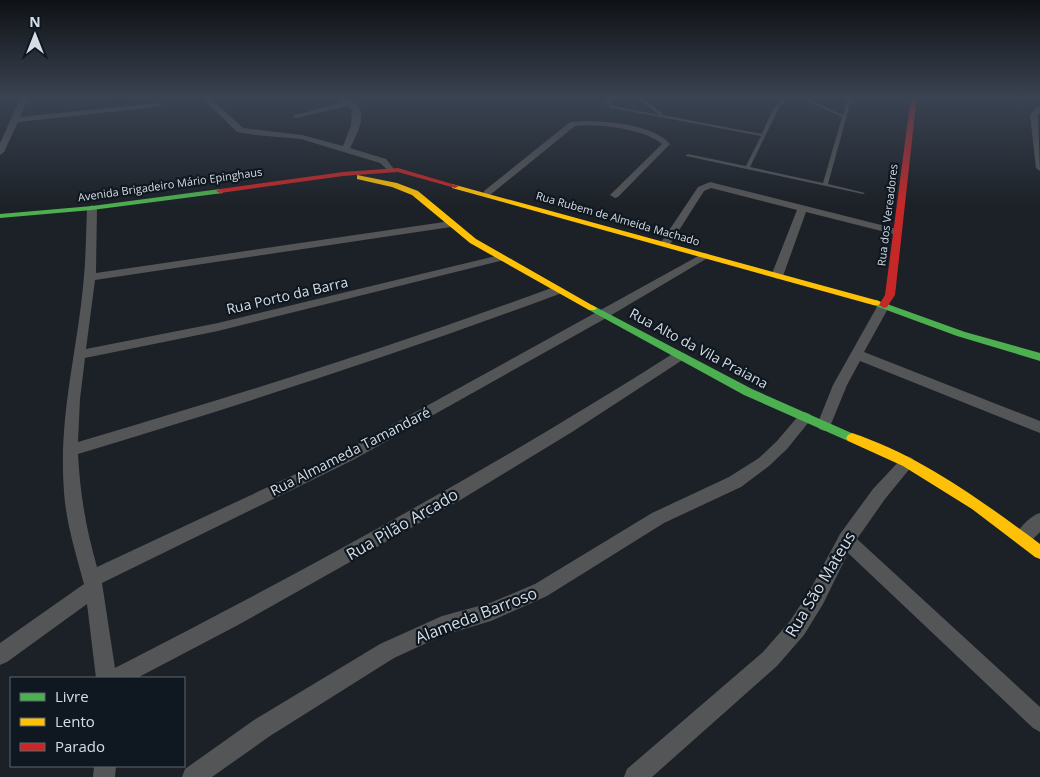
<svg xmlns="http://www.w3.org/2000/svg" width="1040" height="777" viewBox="0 0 1040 777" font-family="'Open Sans',sans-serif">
  <rect width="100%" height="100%" fill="#1c2127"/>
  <path fill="#030441" d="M109,97H167V99L109,105Z"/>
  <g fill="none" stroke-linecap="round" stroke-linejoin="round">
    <path fill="#545556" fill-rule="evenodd" d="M612,97H625L614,99L609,102L614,106L659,115L640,100L632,97L642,98L662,113V115L762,134C768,121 775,97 792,97L780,106L750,167L823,183L842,117L798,97H803L843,115L848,97H852L828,184L865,193L863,194L686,156V155L688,154L746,166L761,136L612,108L605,102Z"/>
    <g fill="#545556" fill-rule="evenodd">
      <path d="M21,97H29L20,117L157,103L161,105L157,107L18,122L4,152L0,155V143Z"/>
      <path d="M201,97H209L243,128L302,135L343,146L351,125L352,110L348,106L296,118L292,116L344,102L338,97H347C351,101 356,103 359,108C366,119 355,138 350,148L386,159L394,169L390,172L380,163L301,139L255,135L237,132Z"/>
      <path d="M259,97H271L262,100Z"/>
      <path d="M1037,106H1040V113L1038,115L1040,171L1036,168L1030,115Z"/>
      <path d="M581,121C606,121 653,124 670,144L618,197L615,198L610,195L612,193L662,144C645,129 597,123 575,126L490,195H484V191L570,122Z"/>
      <path d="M710,182L901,230L902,232L897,235L806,212L783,276L777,279L771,276L797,210L711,188L704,191L669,246H661L660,244L698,187Z"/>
      <path d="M92,205L97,208L96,273L451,221L456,224L451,227L95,280L86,349L218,323L500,255L505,258L504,260L218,331L85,358L80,399L78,442C238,395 397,345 554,287L558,286L564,290L562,293C403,352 241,405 78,454C80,493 86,529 97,567L343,452L702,254L706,253L711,256L608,317L353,460L102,583L115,668C306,570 493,468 674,353H684L686,356L684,359L572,432L462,499L238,625L137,678H96L87,604L7,662L0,665V643L84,584C76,554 66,523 64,492C58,415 78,350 84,276C86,254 86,231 87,208Z"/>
      <path d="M884,301L890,305L864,352L1040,421V433L860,361L847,385L829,429L824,431L819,429L817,425L833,385L878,305Z"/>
      <path d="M805,412L810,414L812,418L787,449L769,466L741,487L664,523L547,596L491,621L444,635L394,658L270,736L212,777H182L185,769L254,720L380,644L442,616L490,603L535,584L652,513L729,477L759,458L777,441L800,414Z"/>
      <path d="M907,456L912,458L915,462L912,466L885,499L857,539L1040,707V732L1033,728L848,553L823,604L804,635L777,666L652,777H624L627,769L763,652L790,621L809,592L840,534L873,489L902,458Z"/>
      <path d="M1040,513V532L1029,543L1023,546L1017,543L1014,538C1019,528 1030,516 1040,513Z"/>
      <path d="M94,766H116L115,777H93Z"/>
    </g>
    <g fill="#4caf50" fill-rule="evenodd">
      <path d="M220,189H223V193L92,210L0,218V214L92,206Z"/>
      <path d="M876,300L965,332L1040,353V361L957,336L873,305L871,303L873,301Z"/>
      <path d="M592,305L752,389L856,435L858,438L856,441H848L744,395L589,310L587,308L589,306Z"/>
    </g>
    <g fill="#ffc107" fill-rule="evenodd">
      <path d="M357,175L397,183L418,191L476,239L597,308L595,310H589L470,243L412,195L392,187L357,179Z"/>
      <path d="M452,184L879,301L881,303L879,305H873L452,188Z"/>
      <path d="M852,433C921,456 982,501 1040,544V559L1035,557L972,509L903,466L848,441L846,438L848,435Z"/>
    </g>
    <g fill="#c62828" fill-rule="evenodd">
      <path d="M913,97H919L916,104L895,295L887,307L884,308L879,305L885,295L910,104Z"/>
      <path d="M398,168L459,186L455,188L398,172L343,176L220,193L216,191L220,189L343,172Z"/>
    </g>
  </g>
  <linearGradient id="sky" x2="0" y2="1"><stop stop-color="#0f1215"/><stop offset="0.47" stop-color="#3a4352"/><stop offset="1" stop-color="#3a4352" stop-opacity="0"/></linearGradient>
  <rect width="1040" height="206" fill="url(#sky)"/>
  <g text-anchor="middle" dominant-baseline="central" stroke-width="4.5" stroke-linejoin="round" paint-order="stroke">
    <g font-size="11" fill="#d7dde4" stroke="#0f1821">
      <text transform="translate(170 184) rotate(-8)">Avenida Brigadeiro Mário Epinghaus</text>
      <text transform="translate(887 215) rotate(-83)">Rua dos Vereadores</text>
      <text transform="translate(618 218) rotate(16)">Rua Rubem de Almeida Machado</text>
    </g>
    <g font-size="14" fill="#d7dde4" stroke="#0f1821">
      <text transform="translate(287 295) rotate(-13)">Rua Porto da Barra</text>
      <text transform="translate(699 348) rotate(28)">Rua Alto da Vila Praiana</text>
      <text transform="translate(350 451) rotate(-27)">Rua Almameda Tamandaré</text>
    </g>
    <g font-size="16" fill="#d7dde4" stroke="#0f1821">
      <text transform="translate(402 524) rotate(-30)">Rua Pilão Arcado</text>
      <text transform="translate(820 584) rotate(-59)">Rua São Mateus</text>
      <text transform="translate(476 615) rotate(-21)">Alameda Barroso</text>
    </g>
  </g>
  <rect x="10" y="677" width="175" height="90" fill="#0f1821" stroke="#5f676f"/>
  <rect x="20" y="693" width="25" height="8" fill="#4caf50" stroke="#5f676f"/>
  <text x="55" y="702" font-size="15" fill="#d7dde4">Livre</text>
  <rect x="20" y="718" width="25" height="8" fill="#ffc107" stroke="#5f676f"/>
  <text x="55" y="727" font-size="15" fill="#d7dde4">Lento</text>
  <rect x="20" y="743" width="25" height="8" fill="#c62828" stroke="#5f676f"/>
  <text x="55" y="752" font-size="15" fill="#d7dde4">Parado</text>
  <g transform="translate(35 35)" stroke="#0f1821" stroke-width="4" paint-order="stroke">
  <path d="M0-4L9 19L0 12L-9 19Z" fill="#d7dde4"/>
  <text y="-8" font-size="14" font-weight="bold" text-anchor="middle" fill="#d7dde4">N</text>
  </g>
</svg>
